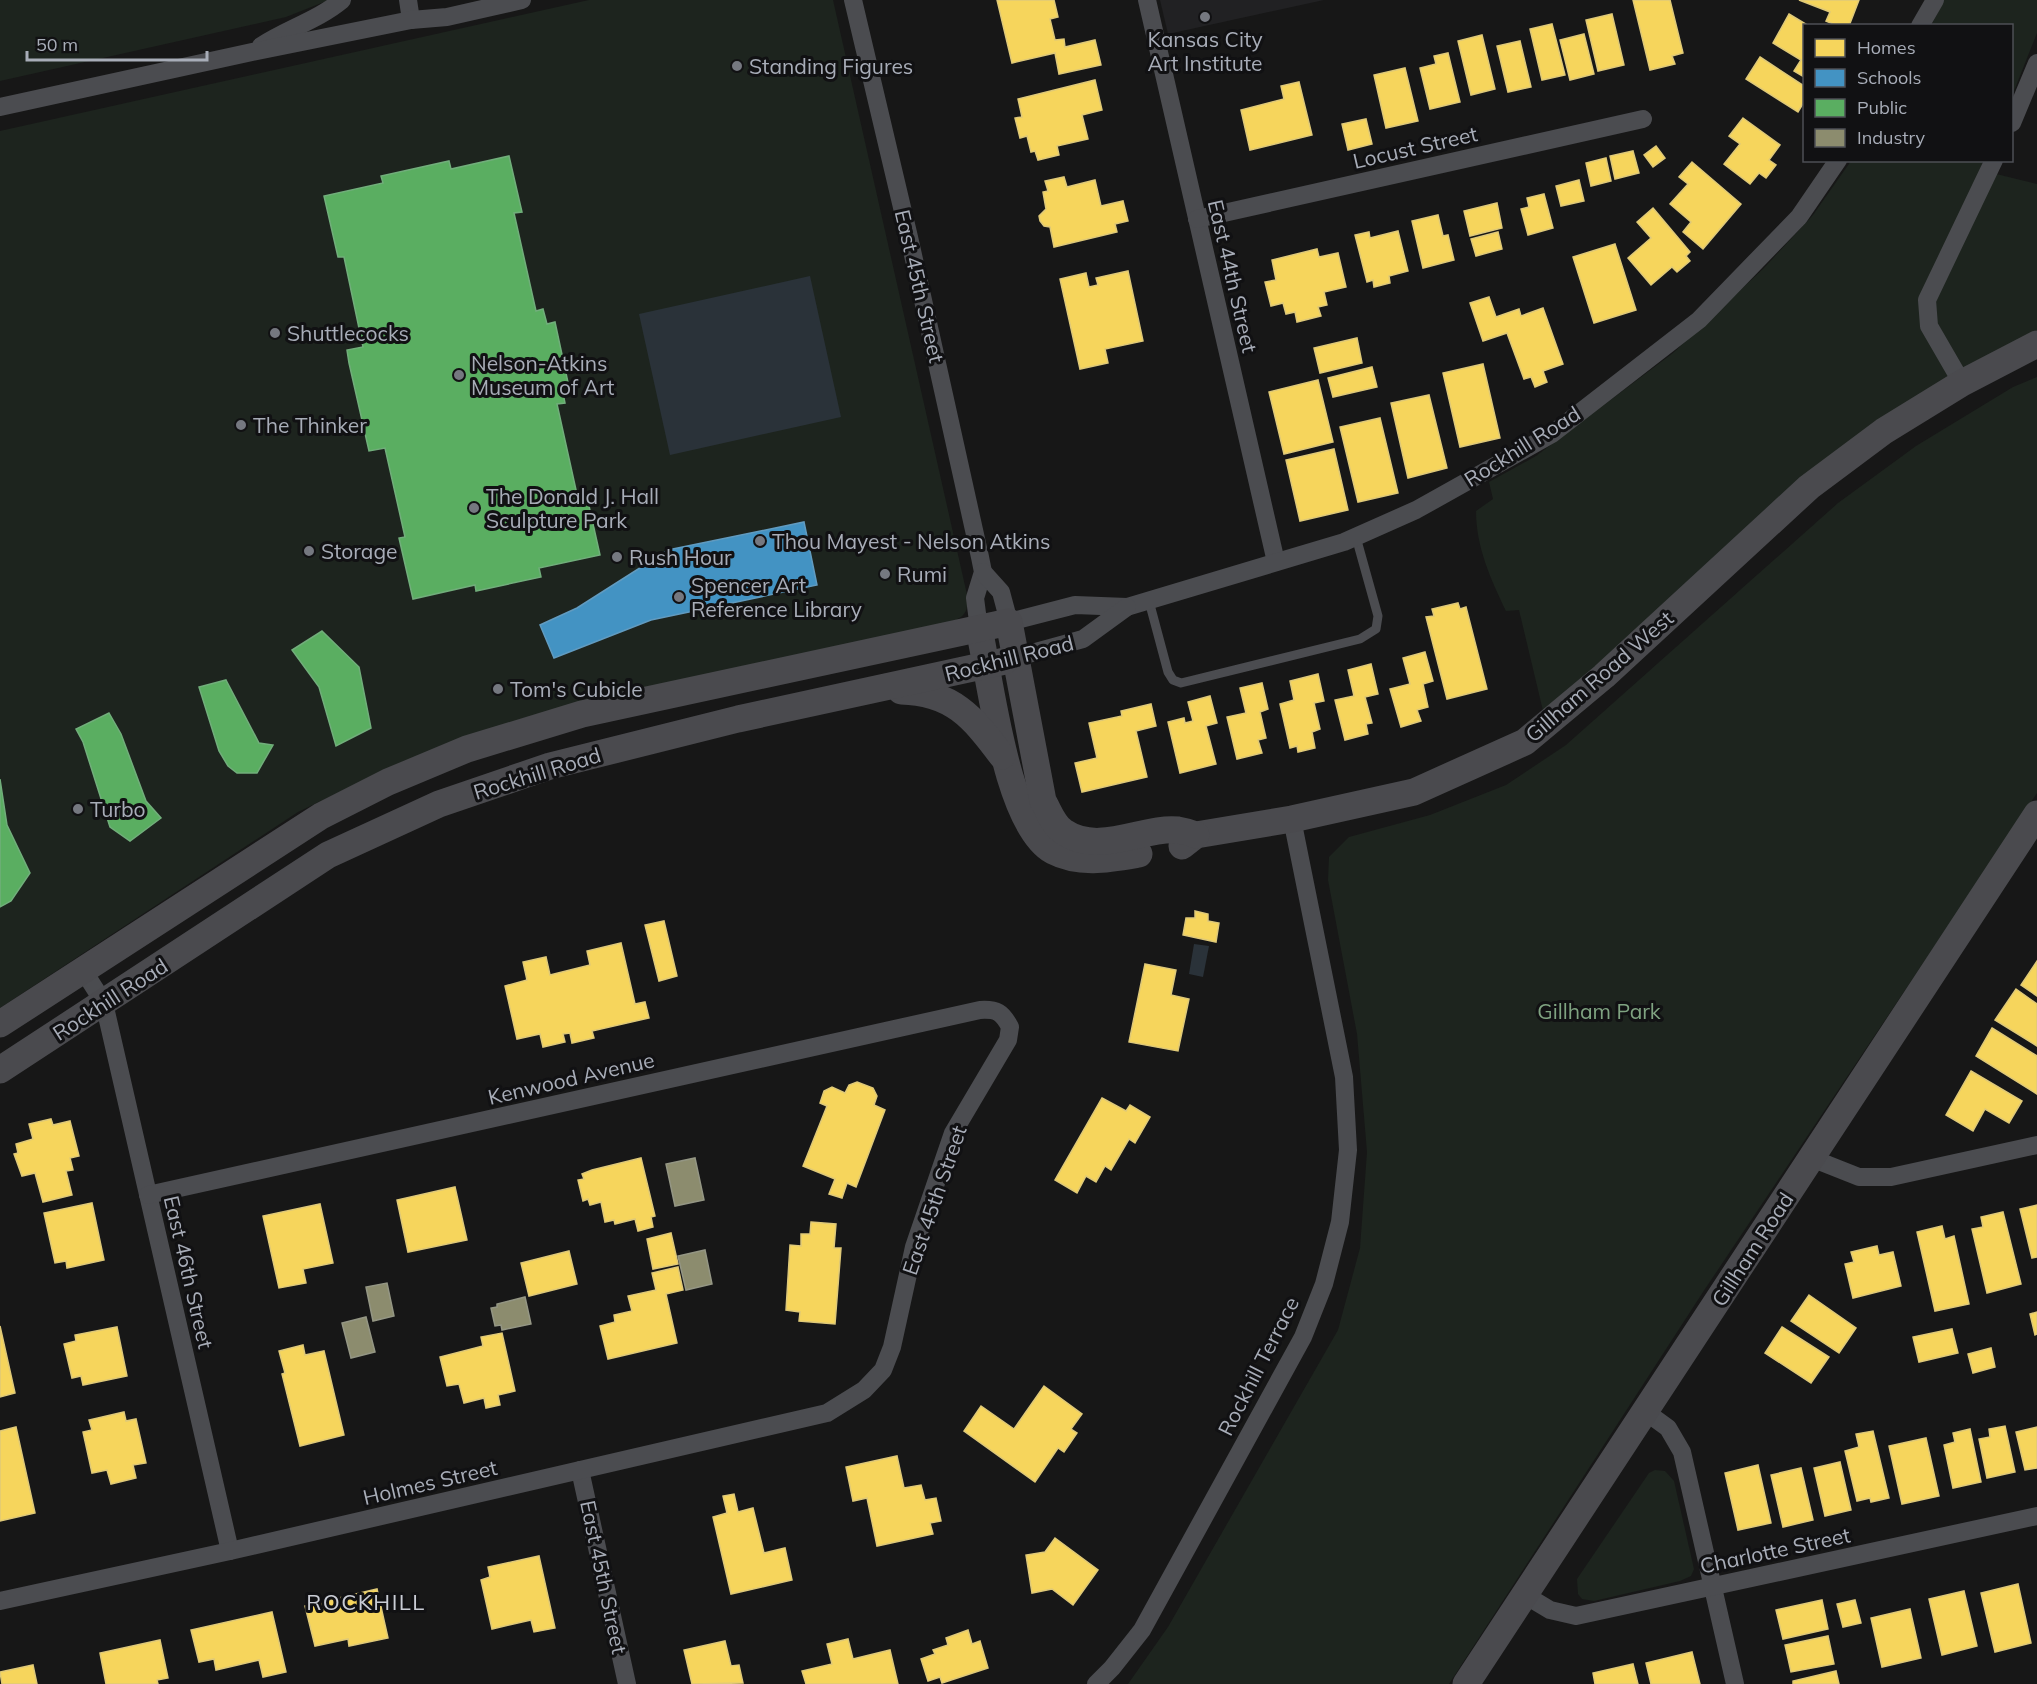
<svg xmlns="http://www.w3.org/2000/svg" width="2037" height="1684" viewBox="0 0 2037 1684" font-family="Mulish,sans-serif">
  <rect width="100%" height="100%" fill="#171717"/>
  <path fill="#212123" d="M1160,0H1324L1168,34Z"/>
  <g fill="#1d241e">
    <path d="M0,0H329L286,17L0,81Z"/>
    <path d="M589,0H833L968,599C967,610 966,615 956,620L404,761L298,812L0,1008V131Z"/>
    <path d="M1944,0H2037V33L2012,96V26H1931Z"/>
    <path d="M1851,161H1983L1980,170L2037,184V330L1936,386L1544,715L1519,610L1506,611C1491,580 1476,547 1476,511L1493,499L1489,482L1536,456L1673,353L1764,268L1813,215Z"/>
    <path d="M2037,377V793L1703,1292L1449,1684H1128L1168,1627L1338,1330L1360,1248L1367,1152L1357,1034L1328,880L1329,857L1349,837L1430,815L1506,785L1566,745L1838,503L1916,446L2013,387Z"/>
    <path d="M1655,1470L1665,1471L1674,1481L1694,1569L1691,1576L1680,1581L1594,1601L1582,1599L1578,1594L1577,1579L1649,1473Z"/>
  </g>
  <g fill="#2a3239">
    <path d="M810,276L841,417L670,455L639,314Z"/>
    <path d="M1194,944L1209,946L1203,977L1189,974Z"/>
  </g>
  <g fill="#f6d55c" stroke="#dfc978" stroke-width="1.5">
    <path d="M997,0H1054L1058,17L1050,19L1055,40L1064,39L1065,47L1095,40L1101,65L1059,74L1055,53L1012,63Z"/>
    <path d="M1633,0H1670L1683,53L1672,56L1675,64L1650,70Z"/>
    <path d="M1799,0H1859L1849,26H1838L1826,21L1830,12Z"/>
    <path d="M1612,14L1624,65L1598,71L1586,20Z"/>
    <path d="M1789,14L1809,26H1804V77L1794,71L1801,60L1773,43Z"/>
    <path d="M1552,24L1565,75L1542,80L1530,29Z"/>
    <path d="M1584,34L1594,74L1570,80L1560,40Z"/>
    <path d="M1482,35L1495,89L1471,95L1458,41Z"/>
    <path d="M1520,41L1531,87L1508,92L1497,46Z"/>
    <path d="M1448,53L1460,102L1430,109L1420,68L1436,64L1434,56Z"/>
    <path d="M1760,57L1804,86V102L1798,112L1746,79Z"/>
    <path d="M1405,68L1418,121L1386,128L1374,75Z"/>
    <path d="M1095,80L1102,110L1082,115L1088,139L1057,146L1059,155L1038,160L1035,151L1031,152L1027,136L1020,138L1015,118L1022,117L1018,99Z"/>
    <path d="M1299,82L1312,135L1250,150L1241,110L1284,99L1281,86Z"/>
    <path d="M1743,118L1780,145L1769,160L1776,165L1766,178L1759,173L1750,184L1724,164L1740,144L1729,136Z"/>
    <path d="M1366,119L1372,144L1348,150L1342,124Z"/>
    <path d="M1656,146L1665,158L1653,167L1644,155Z"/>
    <path d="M1633,151L1639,173L1615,179L1610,156Z"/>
    <path d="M1606,158L1611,181L1591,186L1586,163Z"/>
    <path d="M1692,162L1741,204L1703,249L1683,232L1691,222L1670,204L1688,184L1679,177Z"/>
    <path d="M1064,177L1067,187L1095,180L1101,206L1123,201L1128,221L1115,224L1117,232L1054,247L1050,227L1044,226L1040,221L1039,216L1046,209L1043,192L1048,191L1045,181Z"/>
    <path d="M1579,180L1584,201L1561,206L1556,186Z"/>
    <path d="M1544,194L1553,228L1528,235L1521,209L1529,207L1527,198Z"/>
    <path d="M1497,203L1502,228L1470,236L1464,211Z"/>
    <path d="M1653,208L1690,252L1686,256L1690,261L1677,272L1672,267L1651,285L1628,258L1651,238L1637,222Z"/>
    <path d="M1438,215L1443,236L1448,235L1454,260L1423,268L1412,221Z"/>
    <path d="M1398,231L1408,271L1389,276L1390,283L1374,287L1373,280L1367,282L1355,235L1369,232L1370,238Z"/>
    <path d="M1498,232L1502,249L1476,256L1471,239Z"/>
    <path d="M1615,244L1636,310L1594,323L1573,257Z"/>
    <path d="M1317,249L1319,257L1338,253L1346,287L1324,292L1327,305L1318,307L1321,316L1297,322L1295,312L1286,314L1283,303L1271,306L1265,282L1276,280L1272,260Z"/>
    <path d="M1128,271L1143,341L1105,349L1108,363L1080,369L1060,279L1086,273L1089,287L1098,285L1096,278Z"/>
    <path d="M1489,297L1496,317L1519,309L1521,316L1543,308L1563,364L1543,371L1547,382L1535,387L1531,377L1524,379L1507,333L1483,341L1470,303Z"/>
    <path d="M1357,338L1362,363L1320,373L1314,348Z"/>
    <path d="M1483,364L1500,438L1460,447L1443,373Z"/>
    <path d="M1372,367L1377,387L1333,397L1328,378Z"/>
    <path d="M1318,380L1333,442L1284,454L1269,392Z"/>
    <path d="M1429,395L1447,468L1408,478L1391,403Z"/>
    <path d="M1380,418L1398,493L1358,502L1340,427Z"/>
    <path d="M1334,449L1348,510L1300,521L1286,460Z"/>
    <path d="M1458,603L1460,609L1466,607L1487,689L1447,699L1426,617L1434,616L1432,609Z"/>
    <path d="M1425,652L1433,681L1423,684L1428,707L1417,710L1421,721L1401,727L1390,689L1410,684L1403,658Z"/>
    <path d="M1371,664L1378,694L1365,697L1372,723L1366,724L1368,734L1345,740L1335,700L1354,696L1348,670Z"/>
    <path d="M1318,674L1324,701L1314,703L1320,729L1312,732L1315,748L1298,752L1297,746L1290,748L1280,704L1294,700L1290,681Z"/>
    <path d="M1262,683L1268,709L1260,712L1266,738L1258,740L1262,753L1237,759L1227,717L1246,713L1240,688Z"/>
    <path d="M1210,696L1217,723L1206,726L1216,764L1180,773L1168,722L1184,718L1185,723L1193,721L1188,702Z"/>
    <path d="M1151,704L1156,726L1136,731L1147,777L1082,792L1075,763L1097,758L1089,723L1122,716L1121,711Z"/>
    <path d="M1195,911L1208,914V921L1219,923L1216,942L1183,935L1186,918H1195Z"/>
    <path d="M664,921L677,976L659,981L645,925Z"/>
    <path d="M621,943L635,1004L645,1002L649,1018L592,1031L594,1038L572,1043L570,1033L563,1034L565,1042L543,1047L540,1034L517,1039L505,986L527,980L523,962L546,957L550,975L590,965L587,951Z"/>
    <path d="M2037,961V996L2021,985Z"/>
    <path d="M1145,964L1176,970L1171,995L1189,999L1178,1051L1129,1042Z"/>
    <path d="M2016,989L2037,1004V1046L1995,1020Z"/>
    <path d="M1992,1028L2037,1056V1094L1976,1056Z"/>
    <path d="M1971,1071L2022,1101L2009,1123L1985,1109L1973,1131L1946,1115Z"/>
    <path d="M857,1082L873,1088L877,1096L874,1105L885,1110L856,1187L847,1183L842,1198L829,1194L835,1179L803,1166L827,1106L820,1103L824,1091L832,1087L845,1093L849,1085Z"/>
    <path d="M1102,1098L1126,1111L1130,1105L1150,1117L1135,1143L1129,1139L1111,1170L1105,1166L1096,1182L1086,1176L1077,1193L1055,1180Z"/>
    <path d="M51,1119L53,1125L70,1121L79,1156L70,1158L73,1170L66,1171L72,1195L43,1202L35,1173L22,1176L14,1154L18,1153L16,1144L33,1139L29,1124Z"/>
    <path d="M641,1158L655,1216L651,1217L653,1227L638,1231L635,1219L615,1224L614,1220L605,1222L601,1202L590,1205L588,1199L583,1201L578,1180L584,1179L582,1174L592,1170Z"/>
    <path d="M455,1187L467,1240L408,1252L397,1200Z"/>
    <path d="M92,1203L104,1260L67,1268L66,1261L55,1263L44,1213Z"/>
    <path d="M320,1204L333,1263L303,1269L306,1283L279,1288L263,1216Z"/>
    <path d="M2037,1205V1257L2032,1258L2020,1209Z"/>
    <path d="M2003,1212L2021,1284L1987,1293L1972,1229L1983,1227L1981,1217Z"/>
    <path d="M811,1222L836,1224L834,1248H841L835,1324L799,1321L800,1312L786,1310L790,1245L801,1246V1234H810Z"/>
    <path d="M1942,1226L1945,1239L1954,1236L1969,1304L1935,1311L1917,1232Z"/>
    <path d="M671,1233L678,1264L653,1269L647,1239Z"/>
    <path d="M1877,1246L1879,1255L1893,1252L1901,1286L1853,1298L1845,1264L1854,1262L1851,1252Z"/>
    <path d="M569,1251L577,1284L529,1296L521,1263Z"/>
    <path d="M678,1267L683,1290L666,1294L677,1343L608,1359L600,1326L615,1322L614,1315L632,1311L628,1296L656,1290L652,1273Z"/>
    <path d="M1809,1295L1856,1328L1839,1353L1791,1321Z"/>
    <path d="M2037,1312V1334L2035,1335L2030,1314Z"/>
    <path d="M0,1326L15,1393L0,1397Z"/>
    <path d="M117,1327L127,1376L83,1385L81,1376L72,1378L64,1344L76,1341L75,1335Z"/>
    <path d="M1782,1327L1829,1357L1811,1383L1765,1353Z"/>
    <path d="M1952,1329L1958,1353L1919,1362L1913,1337Z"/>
    <path d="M502,1333L515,1391L498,1395L500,1405L486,1408L484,1398L464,1403L459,1384L447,1386L440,1357L483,1346L481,1337Z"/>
    <path d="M303,1345L305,1355L324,1351L344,1435L300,1446L282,1374L285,1373L279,1351Z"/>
    <path d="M1991,1348L1995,1367L1973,1373L1968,1354Z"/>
    <path d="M1044,1386L1082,1414L1071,1429L1077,1433L1064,1452L1058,1448L1035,1482L964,1431L981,1406L1014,1429Z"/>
    <path d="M124,1412L126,1421L136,1419L146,1463L133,1465L136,1478L111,1484L107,1470L92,1473L83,1432L92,1430L89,1420Z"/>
    <path d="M2005,1426L2015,1472L1987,1478L1979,1439L1990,1437L1989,1429Z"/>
    <path d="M16,1427L35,1513L0,1521V1431Z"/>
    <path d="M2037,1427V1468L2025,1470L2016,1432Z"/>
    <path d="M1970,1429L1981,1482L1953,1488L1944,1445L1955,1442L1953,1433Z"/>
    <path d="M1873,1431L1889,1498L1871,1502L1870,1498L1857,1501L1845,1451L1859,1447L1856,1434Z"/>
    <path d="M1926,1438L1939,1496L1902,1504L1889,1446Z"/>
    <path d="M897,1456L904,1488L921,1485L925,1500L936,1498L941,1521L930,1523L933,1534L877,1546L867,1498L853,1501L846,1467Z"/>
    <path d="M1840,1462L1851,1510L1825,1516L1814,1468Z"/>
    <path d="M1758,1465L1771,1523L1738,1530L1725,1473Z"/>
    <path d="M1801,1468L1813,1520L1783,1527L1771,1475Z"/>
    <path d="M734,1494L738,1512L753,1508L764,1553L785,1548L792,1580L731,1594L713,1517L727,1513L723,1496Z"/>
    <path d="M1055,1538L1098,1570L1073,1605L1052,1589L1032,1593L1026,1555L1045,1552Z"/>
    <path d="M539,1556L555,1628L534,1632L531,1620L492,1629L481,1580L490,1577L488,1567Z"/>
    <path d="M2018,1584L2031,1643L1995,1652L1981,1593Z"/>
    <path d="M377,1589L388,1638L349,1646L348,1639L315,1646L305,1606Z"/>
    <path d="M1964,1591L1977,1646L1942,1655L1929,1599Z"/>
    <path d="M1822,1600L1828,1629L1783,1639L1776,1610Z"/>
    <path d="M1855,1600L1861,1623L1843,1627L1837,1604Z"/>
    <path d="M1910,1609L1921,1658L1882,1667L1871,1618Z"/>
    <path d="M272,1612L286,1672L263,1677L259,1660L216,1670L214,1659L199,1662L191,1630Z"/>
    <path d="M968,1630L972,1644L980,1641L988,1668L942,1683L940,1677L928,1681L921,1659L935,1654L933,1650L948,1645L946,1638Z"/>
    <path d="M1828,1636L1834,1664L1791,1672L1785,1645Z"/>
    <path d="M848,1639L853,1659L890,1650L898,1684H806L802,1671L832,1664L827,1644Z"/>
    <path d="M160,1640L168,1678L157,1680L158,1684H106L100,1653Z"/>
    <path d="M725,1641L731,1666L739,1665L743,1683L692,1684L684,1650Z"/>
    <path d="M1692,1652L1700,1684H1651L1646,1663Z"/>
    <path d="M1633,1664L1638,1684H1595L1593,1673Z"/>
    <path d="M33,1665L37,1684H2L0,1672Z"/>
    <path d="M1836,1671L1839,1684H1793V1681Z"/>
  </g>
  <path fill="#4393c3" stroke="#619bc0" stroke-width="1.5" d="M804,522L817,585L651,620L554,658L540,625L577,608L668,550Z"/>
  <g fill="#5aae61" stroke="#71ae7b" stroke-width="1.5">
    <path d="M509,156L522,212L514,213L536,311L543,309L547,324L555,322L569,387L562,388L565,403L557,404L578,499L587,497L600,555L539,568L541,577L476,591L475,585L413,599L399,538L405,537L385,448L369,451L349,363L347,350L363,347L344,257H338L324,196L383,183L381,176L449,161L451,169Z"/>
    <path d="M322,631L359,667L371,728L336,746L319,687L292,650Z"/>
    <path d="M226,680L259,743L273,745L257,773H237L228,766L219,751L199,687Z"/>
    <path d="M109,713L121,734L146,801L161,818L130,841L110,827L83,742L76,729Z"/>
    <path d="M0,779L7,825L30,873L11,901L0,907Z"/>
  </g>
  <g fill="#8c8c6e" stroke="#949684" stroke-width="1.5">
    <path d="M695,1158L704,1200L675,1206L666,1164Z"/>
    <path d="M705,1250L712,1284L686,1290L678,1256Z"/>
    <path d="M387,1283L394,1316L373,1321L366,1287Z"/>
    <path d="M525,1297L531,1324L502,1330L501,1325L495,1326L491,1308L497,1307V1304Z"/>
    <path d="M366,1317L375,1352L351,1358L342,1323Z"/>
  </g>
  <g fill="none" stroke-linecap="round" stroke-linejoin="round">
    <path stroke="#4b4c50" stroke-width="9" d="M1149,601L1168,672L1173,680L1181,683L1360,639L1376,629L1378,616L1356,537"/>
    <g stroke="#4b4c50" stroke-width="18">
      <path d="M408,0L411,20"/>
      <path d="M853,0L909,237L980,557L983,572L975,598L979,629"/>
      <path d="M1147,0L1276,562"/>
      <path d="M1920,26L1935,0"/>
      <path d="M261,46C287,29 318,20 342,0"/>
      <path d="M0,107L252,52L411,20L447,17L522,0"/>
      <path d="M2012,123L2037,63"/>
      <path d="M1197,219L1643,119"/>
      <path d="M1962,383L1929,326L1927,300L1994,160"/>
      <path d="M983,572L1001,592L1009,622L1075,605L1127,607L1344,542L1416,510L1552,434L1699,320L1799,217L1838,160"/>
      <path d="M1017,657L1083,639L1127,607"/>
      <path d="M83,970L104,1003L230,1551"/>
      <path d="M1811,1158L1859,1177H1891L2037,1145"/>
      <path d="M1646,1412L1668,1428L1682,1452L1735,1684"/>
      <path d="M580,1470L627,1684"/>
      <path d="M1525,1595L1550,1610L1576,1616L2037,1516"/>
      <path d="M0,1601L230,1551L827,1413L864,1390L883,1370L892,1347L914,1247L953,1133L1008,1040L1010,1027C1002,1012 997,1009 980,1010L148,1195"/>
      <path d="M1096,1684L1112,1668L1142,1630L1303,1337L1324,1284L1340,1222L1348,1150L1344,1077L1292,819"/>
    </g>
    <g stroke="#4a4a4e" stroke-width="27">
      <path d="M979,629C991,682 1006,825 1053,851C1080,865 1110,859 1139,854"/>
      <path d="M901,691C952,692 973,717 1002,756"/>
      <path d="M1182,846L1196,835L1292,819L1414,792L1525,742L1604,676L1809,487L1884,431L1962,383L2037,344"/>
      <path d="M0,1024L321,816L388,782L467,749L582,714L1009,622L1043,801C1049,811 1053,825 1064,832C1099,856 1145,826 1178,830C1184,831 1191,833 1196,835"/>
      <path d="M0,1070L328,855L439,804L550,766L738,719L1005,661"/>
      <path d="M1466,1684L2037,814"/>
    </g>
  </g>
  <g fill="#757880" stroke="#111113" stroke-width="2">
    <circle cx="1205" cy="17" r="6"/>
    <circle cx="737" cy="66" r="6"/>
    <circle cx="275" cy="333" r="6"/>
    <circle cx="459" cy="375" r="6"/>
    <circle cx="241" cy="425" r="6"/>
    <circle cx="474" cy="508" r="6"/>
    <circle cx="760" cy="541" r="6"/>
    <circle cx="309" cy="551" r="6"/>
    <circle cx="617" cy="557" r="6"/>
    <circle cx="885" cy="574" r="6"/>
    <circle cx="679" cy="597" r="6"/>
    <circle cx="498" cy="689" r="6"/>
    <circle cx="78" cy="809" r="6"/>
  </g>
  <g text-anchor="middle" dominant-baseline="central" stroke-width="6" stroke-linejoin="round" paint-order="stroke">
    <g font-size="21" fill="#a8adb8" stroke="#111113" text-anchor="start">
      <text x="1205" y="39" text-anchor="middle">Kansas City<tspan x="1205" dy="24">Art Institute</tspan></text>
      <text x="749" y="66">Standing Figures</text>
      <text x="287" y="333">Shuttlecocks</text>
      <text x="471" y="363">Nelson-Atkins<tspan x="471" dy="24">Museum of Art</tspan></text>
      <text x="253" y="425">The Thinker</text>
      <text x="486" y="496">The Donald J. Hall<tspan x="486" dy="24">Sculpture Park</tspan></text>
      <text x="772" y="541">Thou Mayest - Nelson Atkins</text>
      <text x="321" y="551">Storage</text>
      <text x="629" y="557">Rush Hour</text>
      <text x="897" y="574">Rumi</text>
      <text x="691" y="585">Spencer Art<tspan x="691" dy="24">Reference Library</tspan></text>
      <text x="510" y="689">Tom's Cubicle</text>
      <text x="90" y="809">Turbo</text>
    </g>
    <g font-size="21" fill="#a8adb8" stroke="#111113">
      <text transform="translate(1415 147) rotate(-13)">Locust Street</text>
      <text transform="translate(1233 276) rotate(77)">East 44th Street</text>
      <text transform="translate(920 286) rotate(77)">East 45th Street</text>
      <text transform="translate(1522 446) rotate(-32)">Rockhill Road</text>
      <text transform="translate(1009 658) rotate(-14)">Rockhill Road</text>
      <text transform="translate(1599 676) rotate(-41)">Gillham Road West</text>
      <text transform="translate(537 773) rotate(-17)">Rockhill Road</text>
      <text transform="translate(110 999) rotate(-33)">Rockhill Road</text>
      <text transform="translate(571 1078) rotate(-13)">Kenwood Avenue</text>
      <text transform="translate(934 1200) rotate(-71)">East 45th Street</text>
      <text transform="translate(1752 1249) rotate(-57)">Gillham Road</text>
      <text transform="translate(189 1272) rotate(77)">East 46th Street</text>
      <text transform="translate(1258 1366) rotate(-63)">Rockhill Terrace</text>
      <text transform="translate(430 1482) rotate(-13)">Holmes Street</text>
      <text transform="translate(1775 1550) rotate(-12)">Charlotte Street</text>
      <text transform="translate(604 1577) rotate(78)">East 45th Street</text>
    </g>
    <g font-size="21" fill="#7fa381" stroke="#111113">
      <text x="1599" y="1011">Gillham Park</text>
    </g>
    <g font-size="22" letter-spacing="1.5" fill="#c9ccd4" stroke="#111113">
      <text x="366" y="1602">ROCKHILL</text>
    </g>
  </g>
  <rect x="1803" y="24" width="210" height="138" fill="#111113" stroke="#4d4f55" stroke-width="1.5"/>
  <rect x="1815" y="39" width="30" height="18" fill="#f6d55c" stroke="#4d4f55" stroke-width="1.5"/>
  <text x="1857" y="54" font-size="18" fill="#a8adb8">Homes</text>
  <rect x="1815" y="69" width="30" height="18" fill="#4393c3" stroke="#4d4f55" stroke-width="1.5"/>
  <text x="1857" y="84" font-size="18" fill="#a8adb8">Schools</text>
  <rect x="1815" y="99" width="30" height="18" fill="#5aae61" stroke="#4d4f55" stroke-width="1.5"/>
  <text x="1857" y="114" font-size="18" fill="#a8adb8">Public</text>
  <rect x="1815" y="129" width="30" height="18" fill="#8c8c6e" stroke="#4d4f55" stroke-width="1.5"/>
  <text x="1857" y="144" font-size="18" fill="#a8adb8">Industry</text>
  <path d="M27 51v9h180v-9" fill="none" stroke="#a8adb8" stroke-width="3"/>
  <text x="36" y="51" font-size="18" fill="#a8adb8" stroke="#111113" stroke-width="4.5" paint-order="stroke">50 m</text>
</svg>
